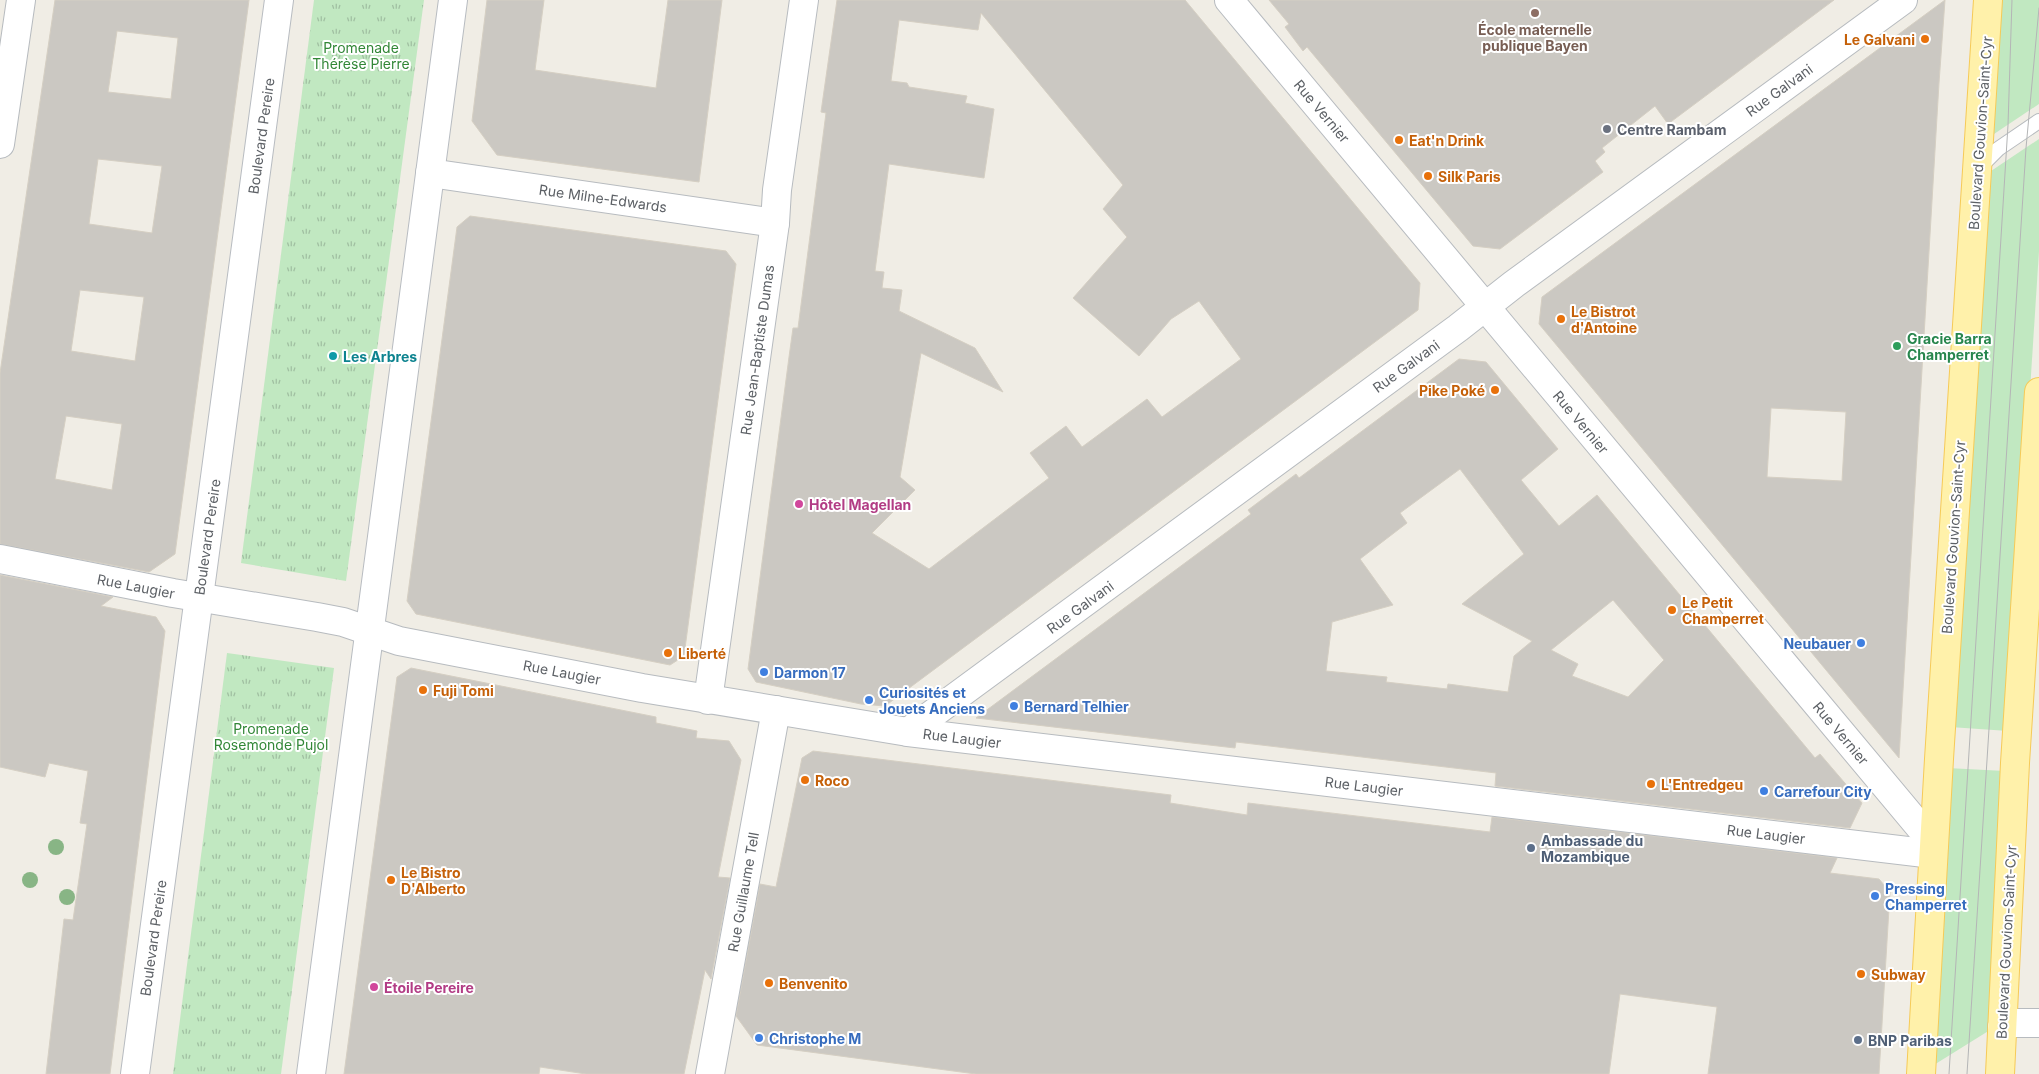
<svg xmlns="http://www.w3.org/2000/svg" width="2039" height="1074" viewBox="0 0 2039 1074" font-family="Inter,sans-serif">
  <defs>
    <pattern id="park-tufts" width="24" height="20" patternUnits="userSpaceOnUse" patternTransform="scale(1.25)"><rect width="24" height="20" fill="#c1e8c1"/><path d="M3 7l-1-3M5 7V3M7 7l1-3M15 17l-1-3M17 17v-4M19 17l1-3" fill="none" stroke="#a0bfa1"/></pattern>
  </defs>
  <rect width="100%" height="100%" fill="#f0ede5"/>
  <g fill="#c1e8c1">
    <path d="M1997,0H2039V104L1988,138Z"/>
    <path d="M2039,139V251L2008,731L1950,727L1985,175Z"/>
    <path d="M1947,768L2005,771L1990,1030L1929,1068Z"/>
  </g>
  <g fill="url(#park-tufts)">
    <path d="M314,0H424L346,581L241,563Z"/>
    <path d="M227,653L334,668L281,1074H173Z"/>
  </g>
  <g fill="#cbc8c2" stroke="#d5cfc3" fill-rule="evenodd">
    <path d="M55,0H249L175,554L149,572L0,544V373ZM117,31L178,38L171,99L108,92ZM98,159L162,166L152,233L89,224ZM80,290L144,297L135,361L71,351ZM66,416L122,424L112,490L55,479Z"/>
    <path d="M487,0H544L535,70L656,88L668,0H722L699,182L497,155L472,121Z"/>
    <path d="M837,0H1185L1420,283L1418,310L885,706L861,704L756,682L748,669L789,357L793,328H798L826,113L821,112ZM981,13L1123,185L1103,209L1127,237L1073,298L1139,356L1171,319L1199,301L1241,359L1162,417L1147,399L1082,447L1066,426L1030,453L1049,478L929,569L872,533L915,490L900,477L921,353L1003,392L975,348L899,311L902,290L882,288L884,272L875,271L889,164L984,178L994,109L965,103L967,96L909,87L907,83L891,81L899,20L978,30Z"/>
    <path d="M1269,0H1834L1668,124L1655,106L1602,148L1605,152L1595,161L1603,172L1500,249L1473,246L1307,47L1303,51L1285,27L1289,24Z"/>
    <path d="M1945,0L1939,83L1899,758L1539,324L1542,297ZM1771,408L1846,412L1842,481L1767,477Z"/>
    <path d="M470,216L726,251L736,264L684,656L670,665L416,614L407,601L457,227Z"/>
    <path d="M1459,359L1486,362L1558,449L1521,480L1559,526L1597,495L1815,758L1820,754L1862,803L1850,828L1495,786L1496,773L1236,742L1235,748L976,718L1251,514L1248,510L1296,474L1299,478ZM1460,469L1524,554L1462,604L1532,641L1514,656L1508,692L1448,684L1447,689L1386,682L1387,677L1326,671L1332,622L1393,605L1360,559L1407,523L1400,513ZM1613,600L1664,660L1628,697L1572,676L1578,664L1551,650Z"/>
    <path d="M0,575L113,597L101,606L156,617L165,631L110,1074H46L64,919L73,920L87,824L80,823L88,771L49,763L45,777L0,767Z"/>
    <path d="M411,668L656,717V723L697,731L696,738L729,741L741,760L718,877L730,878L711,979L705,970L684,1074H586L540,1067L539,1074H344L397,677Z"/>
    <path d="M813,751L1171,795L1170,803L1247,815L1248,803L1490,832L1492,817L1837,858L1830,873L1879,879L1890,892L1879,1074H1708L1717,1007L1620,994L1609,1074H976L757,1045L736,1016L760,884L776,887L802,758Z"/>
  </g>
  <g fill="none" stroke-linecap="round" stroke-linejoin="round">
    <defs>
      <path id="service" d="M1979,168L1998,149L2039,121"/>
      <g id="minor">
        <path d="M1229,0L1934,844"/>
        <path d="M0,144L21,0"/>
        <path d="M430,173L775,223"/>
        <path d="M0,559L173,593L317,617L343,622L399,641L642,688L908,732L1933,854"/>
        <path d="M708,700L775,223L777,190L804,0"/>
        <path d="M908,732L1458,328L1514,284L1903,0"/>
        <path d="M2002,1027L2014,1023H2039"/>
        <path d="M710,1074L776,710"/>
      </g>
      <g id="secondary">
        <path d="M135,1074L279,0"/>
        <path d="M311,1074L453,0"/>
      </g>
      <g id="primary">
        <path d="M1921,1074L1939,759L1988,0"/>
        <path d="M2000,1074L2015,763L2039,392"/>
      </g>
    </defs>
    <use href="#service" stroke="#b7bbbf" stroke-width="16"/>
    <use href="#minor" stroke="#b7bbbf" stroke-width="30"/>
    <use href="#secondary" stroke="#b8bcc1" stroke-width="30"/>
    <use href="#primary" stroke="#f6ca57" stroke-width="30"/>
    <use href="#service" stroke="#fff" stroke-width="14"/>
    <use href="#minor" stroke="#fff" stroke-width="28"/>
    <use href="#secondary" stroke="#fff" stroke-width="28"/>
    <use href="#primary" stroke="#fff1aa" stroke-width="28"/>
    <g stroke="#b4b5b6" stroke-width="1">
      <path d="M1949,1074L2008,125L2012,0"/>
      <path d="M1967,1074L2026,148L2039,8"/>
    </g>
  </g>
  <g fill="#88b585">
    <circle cx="56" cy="847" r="8"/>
    <circle cx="30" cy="880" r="8"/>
    <circle cx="67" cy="897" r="8"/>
  </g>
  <circle fill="#8d6e63" stroke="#fff" stroke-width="2" cx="1535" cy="13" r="5"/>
  <g fill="#e8710a" stroke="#fff" stroke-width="2">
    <circle cx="1925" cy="39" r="5"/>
    <circle cx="1399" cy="140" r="5"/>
    <circle cx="1428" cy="176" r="5"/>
    <circle cx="1561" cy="319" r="5"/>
    <circle cx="1495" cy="390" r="5"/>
    <circle cx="1672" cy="610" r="5"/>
    <circle cx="668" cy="653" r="5"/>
    <circle cx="423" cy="690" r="5"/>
    <circle cx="805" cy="780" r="5"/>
    <circle cx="1651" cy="784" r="5"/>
    <circle cx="391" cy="880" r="5"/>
    <circle cx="1861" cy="974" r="5"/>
    <circle cx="769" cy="983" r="5"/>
  </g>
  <circle fill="#6b7280" stroke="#fff" stroke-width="2" cx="1607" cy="129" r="5"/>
  <circle fill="#2e9e5b" stroke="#fff" stroke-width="2" cx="1897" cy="346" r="5"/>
  <circle fill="#0f9aa8" stroke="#fff" stroke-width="2" cx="333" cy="356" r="5"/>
  <g fill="#d1479c" stroke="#fff" stroke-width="2">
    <circle cx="799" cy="504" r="5"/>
    <circle cx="374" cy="987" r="5"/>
  </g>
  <g fill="#3f7fe0" stroke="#fff" stroke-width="2">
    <circle cx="1861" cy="643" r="5"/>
    <circle cx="764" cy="672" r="5"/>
    <circle cx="869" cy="700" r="5"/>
    <circle cx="1014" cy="706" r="5"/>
    <circle cx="1764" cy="791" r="5"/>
    <circle cx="1875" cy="896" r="5"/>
    <circle cx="759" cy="1038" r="5"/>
  </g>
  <g fill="#5c6f8a" stroke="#fff" stroke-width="2">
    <circle cx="1531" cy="848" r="5"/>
    <circle cx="1858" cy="1040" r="5"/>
  </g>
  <g text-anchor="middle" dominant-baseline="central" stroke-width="4" stroke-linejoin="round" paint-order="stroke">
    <g font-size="14" font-weight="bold" fill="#785e54" stroke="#fff">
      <text x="1535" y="29">École maternelle<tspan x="1535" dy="16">publique Bayen</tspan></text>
    </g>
    <g font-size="14" font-weight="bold" fill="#c56008" stroke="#fff" text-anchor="start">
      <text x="1915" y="39" text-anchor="end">Le Galvani</text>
      <text x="1409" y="140">Eat'n Drink</text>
      <text x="1438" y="176">Silk Paris</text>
      <text x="1571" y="311">Le Bistrot<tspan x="1571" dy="16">d'Antoine</tspan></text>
      <text x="1485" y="390" text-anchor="end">Pike Poké</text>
      <text x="1682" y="602">Le Petit<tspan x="1682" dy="16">Champerret</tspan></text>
      <text x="678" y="653">Liberté</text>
      <text x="433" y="690">Fuji Tomi</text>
      <text x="815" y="780">Roco</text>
      <text x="1661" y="784">L'Entredgeu</text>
      <text x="401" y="872">Le Bistro<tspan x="401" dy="16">D'Alberto</tspan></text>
      <text x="1871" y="974">Subway</text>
      <text x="779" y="983">Benvenito</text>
    </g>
    <g font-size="14" fill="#328737" stroke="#fff">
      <text x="361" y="47">Promenade<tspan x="361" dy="16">Thérèse Pierre</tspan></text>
      <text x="271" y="728">Promenade<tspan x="271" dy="16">Rosemonde Pujol</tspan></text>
    </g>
    <g font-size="14" fill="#5d6166" stroke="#fff">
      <text transform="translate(1779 90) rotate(-36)">Rue Galvani</text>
      <text transform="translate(1322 111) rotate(50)">Rue Vernier</text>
      <text transform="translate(1980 133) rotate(-86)">Boulevard Gouvion-Saint-Cyr</text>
      <text transform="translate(261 136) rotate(-82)">Boulevard Pereire</text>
      <text transform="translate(603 198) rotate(8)">Rue Milne-Edwards</text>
      <text transform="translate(757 350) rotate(-82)">Rue Jean-Baptiste Dumas</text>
      <text transform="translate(1406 366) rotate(-36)">Rue Galvani</text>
      <text transform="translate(1581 422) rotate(50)">Rue Vernier</text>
      <text transform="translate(207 537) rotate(-82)">Boulevard Pereire</text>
      <text transform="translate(1953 537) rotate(-86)">Boulevard Gouvion-Saint-Cyr</text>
      <text transform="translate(136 586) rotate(11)">Rue Laugier</text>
      <text transform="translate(1080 607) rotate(-36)">Rue Galvani</text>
      <text transform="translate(562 672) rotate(11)">Rue Laugier</text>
      <text transform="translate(1841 733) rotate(50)">Rue Vernier</text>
      <text transform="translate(962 738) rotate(7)">Rue Laugier</text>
      <text transform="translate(1364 786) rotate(7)">Rue Laugier</text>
      <text transform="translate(1766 834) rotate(7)">Rue Laugier</text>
      <text transform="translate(743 892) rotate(-80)">Rue Guillaume Tell</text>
      <text transform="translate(153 938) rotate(-82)">Boulevard Pereire</text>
      <text transform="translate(2006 942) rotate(-87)">Boulevard Gouvion-Saint-Cyr</text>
    </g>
    <g font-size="14" font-weight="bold" fill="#5b616d" stroke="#fff" text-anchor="start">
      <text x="1617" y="129">Centre Rambam</text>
    </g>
    <g font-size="14" font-weight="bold" fill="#27864d" stroke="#fff" text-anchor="start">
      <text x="1907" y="338">Gracie Barra<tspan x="1907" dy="16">Champerret</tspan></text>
    </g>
    <g font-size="14" font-weight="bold" fill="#0d838f" stroke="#fff" text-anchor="start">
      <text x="343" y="356">Les Arbres</text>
    </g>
    <g font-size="14" font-weight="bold" fill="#b23c85" stroke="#fff" text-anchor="start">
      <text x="809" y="504">Hôtel Magellan</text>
      <text x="384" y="987">Étoile Pereire</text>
    </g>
    <g font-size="14" font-weight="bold" fill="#366cbe" stroke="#fff" text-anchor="start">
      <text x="1851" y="643" text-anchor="end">Neubauer</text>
      <text x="774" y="672">Darmon 17</text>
      <text x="879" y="692">Curiosités et<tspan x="879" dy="16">Jouets Anciens</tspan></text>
      <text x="1024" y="706">Bernard Telhier</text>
      <text x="1774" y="791">Carrefour City</text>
      <text x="1885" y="888">Pressing<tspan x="1885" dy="16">Champerret</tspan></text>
      <text x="769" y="1038">Christophe M</text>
    </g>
    <g font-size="14" font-weight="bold" fill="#4e5e75" stroke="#fff" text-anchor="start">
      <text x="1541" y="840">Ambassade du<tspan x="1541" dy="16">Mozambique</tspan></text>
      <text x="1868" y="1040">BNP Paribas</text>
    </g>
  </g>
</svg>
